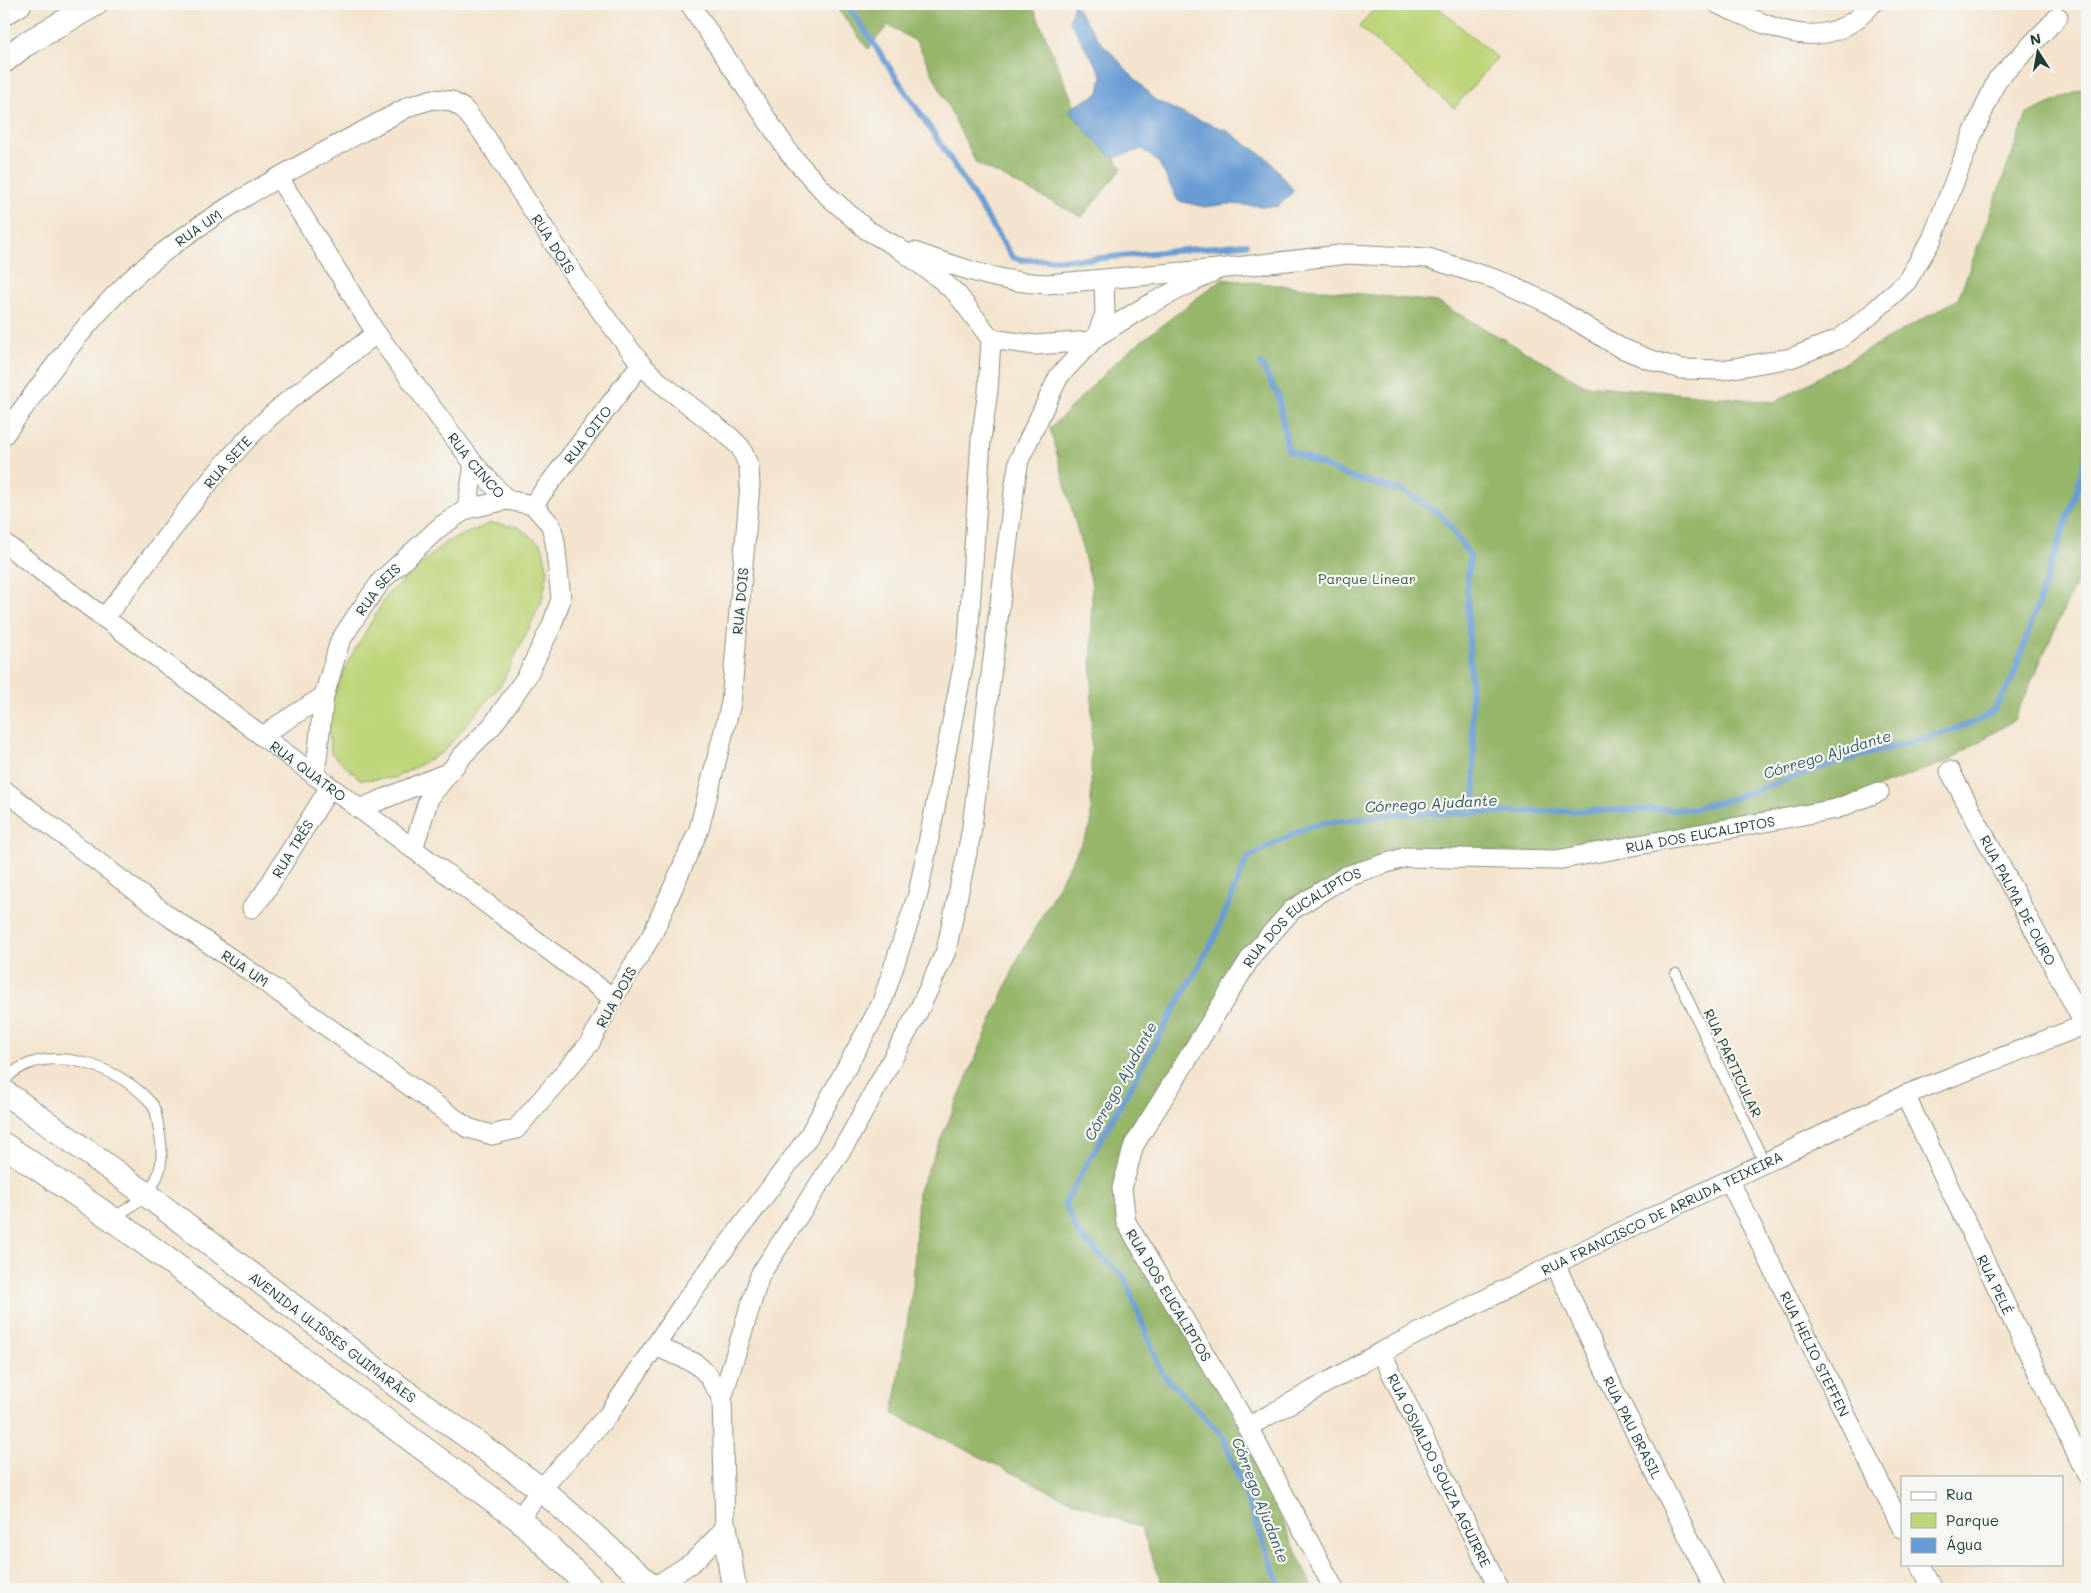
<svg xmlns="http://www.w3.org/2000/svg" width="2091" height="1593" viewBox="0 0 2091 1593" font-family="Mali,sans-serif">
  <rect width="100%" height="100%" fill="#f6f6f2"/>
  <filter id="ink" filterUnits="userSpaceOnUse"><feTurbulence type="fractalNoise" baseFrequency=".02" numOctaves="2"/><feDisplacementMap in="SourceGraphic" scale="10" xChannelSelector="R" yChannelSelector="G"/><feConvolveMatrix kernelMatrix="1 2 1 2 8 2 1 2 1" color-interpolation-filters="sRGB"/></filter>
  <filter id="wash" filterUnits="userSpaceOnUse"><feTurbulence type="fractalNoise" baseFrequency=".0096" numOctaves="4" result="noise"/><feDisplacementMap in="SourceGraphic" scale="20" xChannelSelector="R" yChannelSelector="G"/><feGaussianBlur stdDeviation="1.12" result="paint"/><feColorMatrix in="noise" values="0 0 0 0 0 0 0 0 0 0 0 0 0 0 0 0 0 1.4 0 .05"/><feComposite in="paint" operator="in"/></filter>
  <g filter="url(#wash)">
    <rect width="100%" height="100%" fill="#f4e4ce"/>
    <g fill="#bed57a" stroke="#6e8957">
      <path d="M1378,4H1434L1497,58L1454,108L1359,27Z"/>
      <path d="M491,523L518,527L542,545L548,572L541,603L502,683L443,752L395,778L361,780L331,753L327,712L348,662L387,595L446,542Z"/>
    </g>
    <g fill="#96b66a" stroke="#5a7a4f">
      <path d="M834,4H1032L1076,110L1122,168L1082,217L976,163L917,42L888,25L868,49Z"/>
      <path d="M2087,87V558L2014,720L1946,762L1836,802L1555,853L1406,850L1291,903L1130,1142L1122,1219L1237,1421L1313,1589H1164L1141,1528L1058,1495L893,1414L913,1286L918,1192L1018,959L1091,826L1092,585L1050,428L1123,355L1222,279L1437,302L1585,385L1775,402L1958,299L2027,114Z"/>
    </g>
    <path fill="#699cd4" stroke="#446c84" d="M1074,4L1100,41L1155,100L1186,115L1226,130L1268,159L1294,191L1277,207L1228,204L1205,207L1178,201L1159,163L1142,149L1113,158L1091,137L1069,109L1099,93L1102,75L1069,20Z"/>
    <g fill="none" stroke-linecap="round" stroke-linejoin="round">
      <g stroke="#699cd4" stroke-width="6">
        <path d="M847,4L940,143L1012,257L1023,260L1090,259L1246,244"/>
        <path d="M1261,364L1278,395L1288,450L1352,478L1404,491L1444,517L1470,556L1467,585L1476,813"/>
        <path d="M1281,1589L1223,1436L1162,1373L1124,1277L1078,1234L1065,1203L1214,939L1247,859L1269,846L1311,825L1395,814L1691,809L1728,800L1837,762L1934,736L1978,721L1994,710L2012,680L2078,487L2087,451"/>
      </g>
    </g>
  </g>
  <g filter="url(#ink)">
    <g fill="none" stroke-linecap="round" stroke-linejoin="round">
      <defs>
        <g id="service">
          <path d="M1676,974L1765,1164"/>
          <path d="M4,1081C42,1038 119,1065 152,1104C157,1110 157,1122 159,1130C169,1176 151,1197 112,1218"/>
        </g>
        <g id="minor">
          <path d="M1718,4C1771,27 1825,59 1872,4"/>
          <path id="s1" d="M279,178L376,333L474,464L507,500L533,505L551,525L555,542L561,599L552,625L527,676L492,726L463,755L429,798L413,849"/>
          <path d="M914,252C958,267 1000,283 1047,284L1218,269L1348,254L1428,258L1498,280L1546,302L1619,347L1648,359L1681,369L1722,370L1791,358L1839,339L1868,317L1907,281L1932,239L1972,136L1997,80L2058,17"/>
          <path d="M1096,337L1105,314L1104,280"/>
          <path d="M991,339L1035,345L1092,341"/>
          <path id="s2" d="M4,435C42,382 81,327 128,282C209,208 315,158 410,106L433,99L451,101L464,109L483,133L578,281L641,364L658,381L729,436L741,448L749,467L750,485L731,703L699,829L652,935L613,998L590,1043L516,1129L492,1135L468,1128L258,977L170,917L4,790"/>
          <path id="s3" d="M533,505L641,364"/>
          <path d="M467,509L474,464"/>
          <path id="s4" d="M4,543L613,998"/>
          <path id="s5" d="M104,618C156,554 201,484 260,426C295,391 339,365 376,333"/>
          <path d="M263,737L275,727L324,696"/>
          <path id="s6" d="M1950,771L2087,1029"/>
          <path id="s7" d="M315,776L324,696L340,641L357,615L382,580L441,526L467,509L507,500"/>
          <path d="M359,809L447,773"/>
          <path id="s8" d="M252,908L263,895L330,787"/>
          <path id="s9" d="M1905,1095L2087,1475"/>
          <path id="s10" d="M1729,1180L1902,1528"/>
          <path id="s11" d="M1555,1264L1615,1392L1715,1589"/>
          <path d="M655,1346L695,1363L707,1374L722,1398"/>
          <path id="s12" d="M1381,1352L1499,1589"/>
          <path id="s13" d="M1248,1427L1381,1352L1555,1264L1905,1095L2087,1024"/>
          <path d="M519,1519L541,1489L609,1414L682,1306L807,1139L881,1005L918,894L968,641L981,439L988,391L991,339L957,294L939,278L897,247L867,230L827,195L790,154L690,4"/>
          <path d="M1920,1564L1933,1589"/>
          <path d="M651,1589L693,1562L725,1529L722,1398L760,1275L849,1138L917,1014L946,951L971,834L1015,484L1019,460L1059,376L1096,337L1146,306L1218,269"/>
          <path id="s14" d="M1334,1589L1248,1427L1126,1222L1122,1188L1134,1145L1253,954L1292,910L1346,876L1406,857L1556,860L1836,809L1879,792"/>
        </g>
        <g id="tertiary">
          <path d="M4,13L19,4"/>
          <path d="M4,61L24,45L95,4"/>
          <path id="s15" d="M4,1092L147,1195L400,1388L541,1489L655,1589"/>
          <path d="M4,1145L111,1218L519,1519L592,1589"/>
          <path d="M725,1529L734,1589"/>
        </g>
      </defs>
      <use href="#service" stroke="#8a9081" stroke-width="12"/>
      <use href="#minor" stroke="#8a9081" stroke-width="21"/>
      <use href="#tertiary" stroke="#8a9081" stroke-width="26"/>
      <use href="#service" stroke="#fff" stroke-width="10"/>
      <use href="#minor" stroke="#fff" stroke-width="19"/>
      <use href="#tertiary" stroke="#fff" stroke-width="24"/>
    </g>
  </g>
  <g text-anchor="middle" dominant-baseline="central" stroke-width="4.5" stroke-linejoin="round" paint-order="stroke">
    <g font-size="14" fill="#1f3d34" stroke="#f6f6f2">
      <text stroke="none"><textPath href="#s2" startOffset="286">RUA UM</textPath></text>
      <text stroke="none"><textPath href="#s2" startOffset="750">RUA DOIS</textPath></text>
      <text stroke="none"><textPath href="#s3" startOffset="89">RUA OITO</textPath></text>
      <text stroke="none"><textPath href="#s5" startOffset="199">RUA SETE</textPath></text>
      <text stroke="none"><textPath href="#s1" startOffset="349">RUA CINCO</textPath></text>
      <text stroke="none"><textPath href="#s7" startOffset="202">RUA SEIS</textPath></text>
      <text transform="translate(740 601) rotate(-85)">RUA DOIS</text>
      <text stroke="none"><textPath href="#s4" startOffset="380">RUA QUATRO</textPath></text>
      <text stroke="none"><textPath href="#s14" startOffset="1208">RUA DOS EUCALIPTOS</textPath></text>
      <text stroke="none"><textPath href="#s8" startOffset="72">RUA TRÊS</textPath></text>
      <text stroke="none"><textPath href="#s6" startOffset="146">RUA PALMA DE OURO</textPath></text>
      <text stroke="none"><textPath href="#s14" startOffset="788">RUA DOS EUCALIPTOS</textPath></text>
      <text transform="translate(245 968) rotate(34)">RUA UM</text>
      <text transform="translate(616 997) rotate(-61)">RUA DOIS</text>
      <text transform="translate(1733 1063) rotate(65)">RUA PARTICULAR</text>
      <text stroke="none"><textPath href="#s13" startOffset="466">RUA FRANCISCO DE ARRUDA TEIXEIRA</textPath></text>
      <text stroke="none"><textPath href="#s9" startOffset="210">RUA PELÉ</textPath></text>
      <text transform="translate(1169 1295) rotate(59)">RUA DOS EUCALIPTOS</text>
      <text stroke="none"><textPath href="#s15" startOffset="410">AVENIDA ULISSES GUIMARÃES</textPath></text>
      <text stroke="none"><textPath href="#s10" startOffset="194">RUA HELIO STEFFEN</textPath></text>
      <text stroke="none"><textPath href="#s11" startOffset="181">RUA PAU BRASIL</textPath></text>
      <text stroke="none"><textPath href="#s12" startOffset="132">RUA OSVALDO SOUZA AGUIRRE</textPath></text>
    </g>
    <g font-size="14" fill="#3f5b42" stroke="#f6f6f2">
      <text x="1367" y="578">Parque Linear</text>
    </g>
    <g font-size="15" font-style="italic" fill="#355a64" stroke="#f6f6f2">
      <text transform="translate(1827 754) rotate(-17)">Córrego Ajudante</text>
      <text transform="translate(1431 803) rotate(-3)">Córrego Ajudante</text>
      <text transform="translate(1120 1081) rotate(-61)">Córrego Ajudante</text>
      <text transform="translate(1261 1500) rotate(69)">Córrego Ajudante</text>
    </g>
  </g>
  <rect width="2091" height="1593" fill="none" stroke="#f6f6f2" stroke-width="20"/>
  <rect x="1901" y="1476" width="162" height="90" fill="#f6f6f2" stroke="#a0aca6"/>
  <rect x="1911" y="1492" width="25" height="8" fill="#ffffff" stroke="#a0aca6"/>
  <text x="1946" y="1500" font-size="15" fill="#1f3d34">Rua</text>
  <rect x="1911" y="1513" width="25" height="15" fill="#bed57a" stroke="#a0aca6"/>
  <text x="1946" y="1526" font-size="15" fill="#1f3d34">Parque</text>
  <rect x="1911" y="1538" width="25" height="15" fill="#699cd4" stroke="#a0aca6"/>
  <text x="1946" y="1550" font-size="15" fill="#1f3d34">Água</text>
  <g transform="translate(2038 52) rotate(349)" stroke="#f6f6f2" stroke-width="4" paint-order="stroke">
  <path d="M0-4L9 19L0 12L-9 19Z" fill="#1f3d34"/>
  <text y="-8" font-size="14" font-weight="bold" text-anchor="middle" fill="#1f3d34">N</text>
  </g>
</svg>
